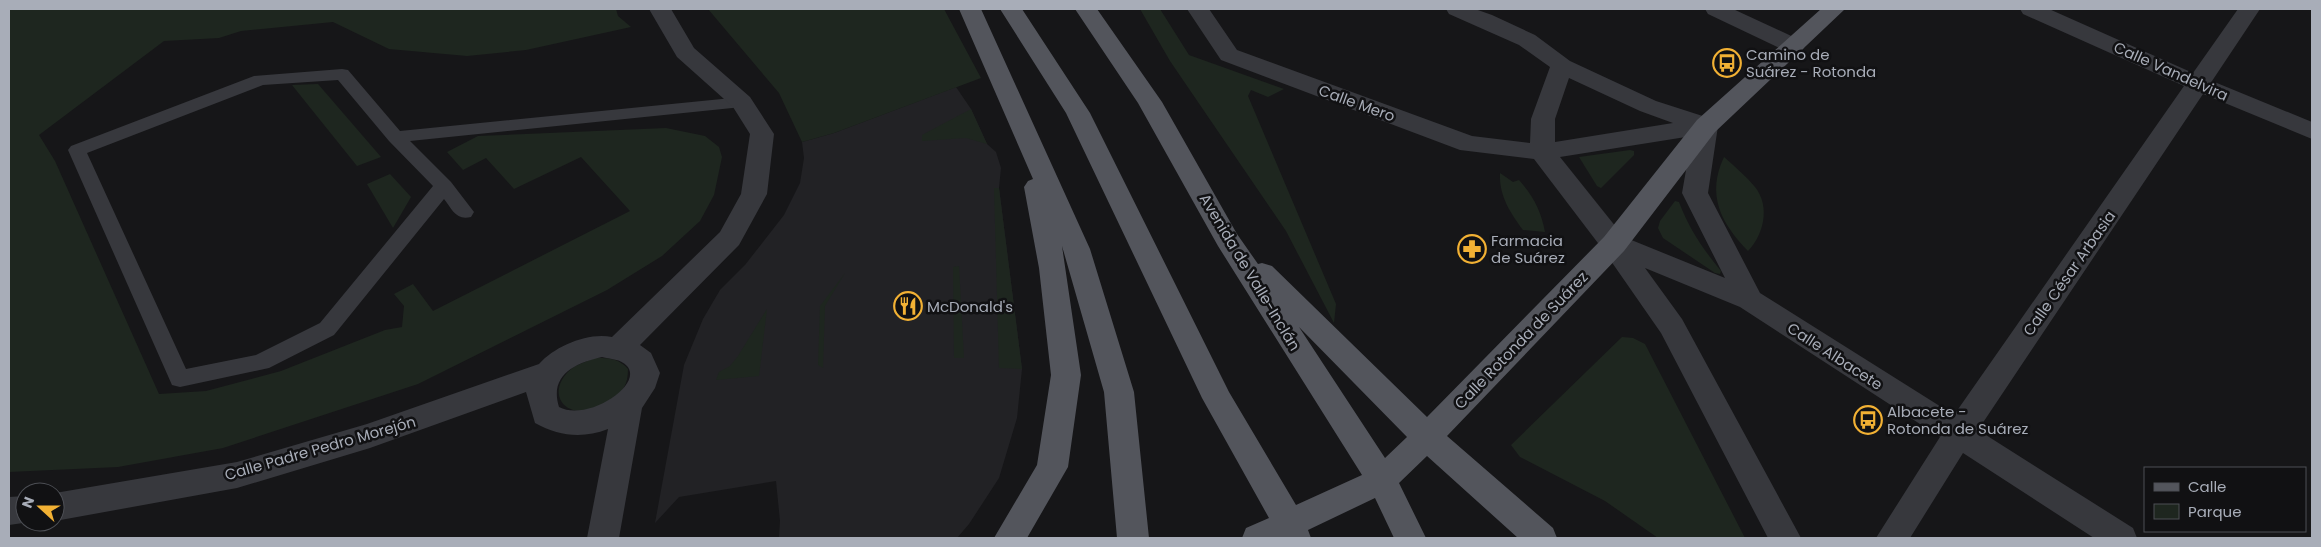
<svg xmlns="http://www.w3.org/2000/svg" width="2321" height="547" viewBox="0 0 2321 547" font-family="Poppins,sans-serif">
  <rect width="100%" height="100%" fill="#161618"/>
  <path fill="#222225" d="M956,87L971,109L987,144L996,152L1001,168L999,188L1022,369L1017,418L999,478L969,524L957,538H779L780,521L776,481L679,497L655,523L684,365L703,319L720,290L745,265L784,215L800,183L804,158L802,142L834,133Z"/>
  <g fill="#1e261f">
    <path d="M9,9H616L618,16L631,27L526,50L467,56L389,49L333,22L241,31L219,38L164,41L39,135L55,161L159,394L206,391L281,371L385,330L402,327L404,306L394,294L413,284L433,311L630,211L581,157L514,189L486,158L463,170L447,152L478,136L666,128L705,136L719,147L722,157L714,195L700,221L662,256L607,290L418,384L223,448L118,467L9,472Z"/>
    <path d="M708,9H944L981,78L834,133L802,142L779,93Z"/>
    <path d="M1140,9H1160L1189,55L1284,89L1268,97L1251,90L1248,96L1336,304L1334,323L1286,231L1170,61Z"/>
    <path d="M318,84L381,157L357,166L292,85Z"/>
    <path d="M971,109L987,144L966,138L922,141V135Z"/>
    <path d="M1630,150L1634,151V155L1601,188L1597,186L1579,157Z"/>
    <path d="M1724,157C1735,167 1746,176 1755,187C1771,207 1763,236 1748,251C1721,223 1706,195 1724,157Z"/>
    <path d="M1500,173L1513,182L1519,180C1533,196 1541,210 1545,232L1523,230C1510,212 1499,196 1500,173Z"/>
    <path d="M390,174L411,197L393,228L367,184Z"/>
    <path d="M994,188H999L1022,369L999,368Z"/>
    <path d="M1675,201L1679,202C1689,229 1703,249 1721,271L1720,274L1715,273L1663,238L1658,228L1660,221Z"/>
    <path d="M959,266L964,358H954L953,267Z"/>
    <path d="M845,273L825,306L823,368L818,365L820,306Z"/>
    <path d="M767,309L759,376L716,380L719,372L730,366L738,356Z"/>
    <path d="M1622,337L1633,338L1645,344L1745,538H1658L1605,501L1520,457L1511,445Z"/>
    <path d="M595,358C609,358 618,358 628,369C628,385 623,392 610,400C604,403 598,408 592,409C566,418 547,395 567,373C574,365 585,362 595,358Z"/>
  </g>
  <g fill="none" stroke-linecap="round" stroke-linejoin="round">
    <path fill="#37383d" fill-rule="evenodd" d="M342,69L348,70L400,131L742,97L748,98L751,102L748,106L742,107L410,141L451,182L474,212L471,217C456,221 452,209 444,199L334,335L269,368L180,387L172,385L68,150L71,146L254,76ZM338,80L389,141L433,186L320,323L256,355L186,369L87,153L263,85Z"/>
    <path fill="#37383d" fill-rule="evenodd" d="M1705,9H1733L1802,41L1805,46L1802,51L1794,53L1786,51L1708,14Z"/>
    <g fill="#37383d" fill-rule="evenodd">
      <path d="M649,9H671L694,48L750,97L774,134L767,194L739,245L640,345L651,353L660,373L655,388L642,408L619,538H587L608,429C582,439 559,436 535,423L526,392L370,448L237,488L55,521V493L237,462L367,424L539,364C555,346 588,332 612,337L720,232L741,194L750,134L733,107L677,57ZM602,357C610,359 621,359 627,366C644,385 587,422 559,407C549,375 575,363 602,357Z"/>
      <path d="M1187,9H1209L1237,50L1472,136L1530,143L1531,119L1550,67L1519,45L1449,14L1446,9H1475L1492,15L1535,35L1570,61L1656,101L1715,120L1718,126L1708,193L1760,293L1954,415L2184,86L2023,14L2020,9H2049L2193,73L2238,9H2260L2212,81L2312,122V139L2203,94L1978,430L2133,528L2137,538H2094L1963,453L1910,538H1876L1940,437L1740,307L1645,268L1682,319L1801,538H1768L1661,333L1604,251L1534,159L1460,150L1221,60ZM1569,78L1640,111L1673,123L1555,142V119ZM1692,136L1682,193L1725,278L1624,237L1560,157Z"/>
      <path d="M25,496V522H30L9,525V497Z"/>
    </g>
    <g fill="#53555c" fill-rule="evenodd">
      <path d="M959,9H981L1090,249L1134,392L1149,538H1117L1104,392L1062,246L1081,375L1068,467L1027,538H994L1037,465L1051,375L1039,268L1024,187L1028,181L1033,179Z"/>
      <path d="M1000,9H1022L1090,113L1229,392L1296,505L1362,475L1218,246L1138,103L1075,9H1097L1162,102L1237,234L1258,264L1262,263L1272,266L1427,417L1604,237L1697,120L1821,9H1845L1715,132L1624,251L1447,436L1553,528L1557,538H1518L1427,456L1399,483L1426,538H1394L1375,498L1308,530L1311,538H1242L1246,528L1269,518L1202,398L1066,113ZM1299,327L1407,437L1385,458Z"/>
    </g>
  </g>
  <defs>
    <symbol id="bus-ring" viewBox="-11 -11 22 22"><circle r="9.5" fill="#111113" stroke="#f2b134" stroke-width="1.5"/><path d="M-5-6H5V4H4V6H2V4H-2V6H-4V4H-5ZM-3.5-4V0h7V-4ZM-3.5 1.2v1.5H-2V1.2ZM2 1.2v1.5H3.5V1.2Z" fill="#f2b134"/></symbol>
    <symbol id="pharmacy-ring" viewBox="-11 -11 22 22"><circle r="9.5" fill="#111113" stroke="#f2b134" stroke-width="1.5"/><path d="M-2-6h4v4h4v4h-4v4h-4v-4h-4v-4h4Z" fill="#f2b134"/></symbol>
    <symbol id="restaurant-ring" viewBox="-11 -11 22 22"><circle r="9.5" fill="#111113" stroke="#f2b134" stroke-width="1.5"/><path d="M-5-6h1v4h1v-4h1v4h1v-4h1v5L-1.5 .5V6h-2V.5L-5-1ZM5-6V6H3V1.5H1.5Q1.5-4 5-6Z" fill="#f2b134"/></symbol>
  </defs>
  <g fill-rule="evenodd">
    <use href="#bus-ring" x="1711" y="47" width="32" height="32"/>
    <use href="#pharmacy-ring" x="1456" y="233" width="32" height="32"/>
    <use href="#restaurant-ring" x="892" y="290" width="32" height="32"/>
    <use href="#bus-ring" x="1852" y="404" width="32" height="32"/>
  </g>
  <g text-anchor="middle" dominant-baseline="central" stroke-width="5" stroke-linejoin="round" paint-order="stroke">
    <g font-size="15" fill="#a8adb8" stroke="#111113" text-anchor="start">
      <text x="1746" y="54">Camino de<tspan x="1746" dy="17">Suárez - Rotonda</tspan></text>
      <text x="1491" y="240">Farmacia<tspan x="1491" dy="17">de Suárez</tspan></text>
      <text x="927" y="306">McDonald's</text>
      <text x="1887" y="411">Albacete -<tspan x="1887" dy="17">Rotonda de Suárez</tspan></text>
    </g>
    <g font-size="15" fill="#a8adb8" stroke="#111113">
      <text transform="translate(2171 71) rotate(24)">Calle Vandelvira</text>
      <text transform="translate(1357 103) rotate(20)">Calle Mero</text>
      <text transform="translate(1250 272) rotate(59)">Avenida de Valle-Inclán</text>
      <text transform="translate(2069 273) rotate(-55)">Calle César Arbasia</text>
      <text transform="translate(1521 340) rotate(-46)">Calle Rotonda de Suárez</text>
      <text transform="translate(1835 356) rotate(33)">Calle Albacete</text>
      <text transform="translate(320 448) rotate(-16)">Calle Padre Pedro Morejón</text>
    </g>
  </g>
  <rect width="2321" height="547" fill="none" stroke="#a8adb8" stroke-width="20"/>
  <rect x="2144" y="467" width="162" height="65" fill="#111113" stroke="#4d4f55"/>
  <rect x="2154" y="483" width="25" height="8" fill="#53555c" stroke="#4d4f55"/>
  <text x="2188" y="492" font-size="15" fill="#a8adb8">Calle</text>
  <rect x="2154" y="504" width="25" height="15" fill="#1e261f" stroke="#4d4f55"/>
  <text x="2188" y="517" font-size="15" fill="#a8adb8">Parque</text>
  <g transform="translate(40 507) rotate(291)"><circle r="24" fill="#111113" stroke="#4d4f55"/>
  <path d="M0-4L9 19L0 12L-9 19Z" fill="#f2b134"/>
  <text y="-8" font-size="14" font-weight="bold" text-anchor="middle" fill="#a8adb8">N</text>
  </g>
</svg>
